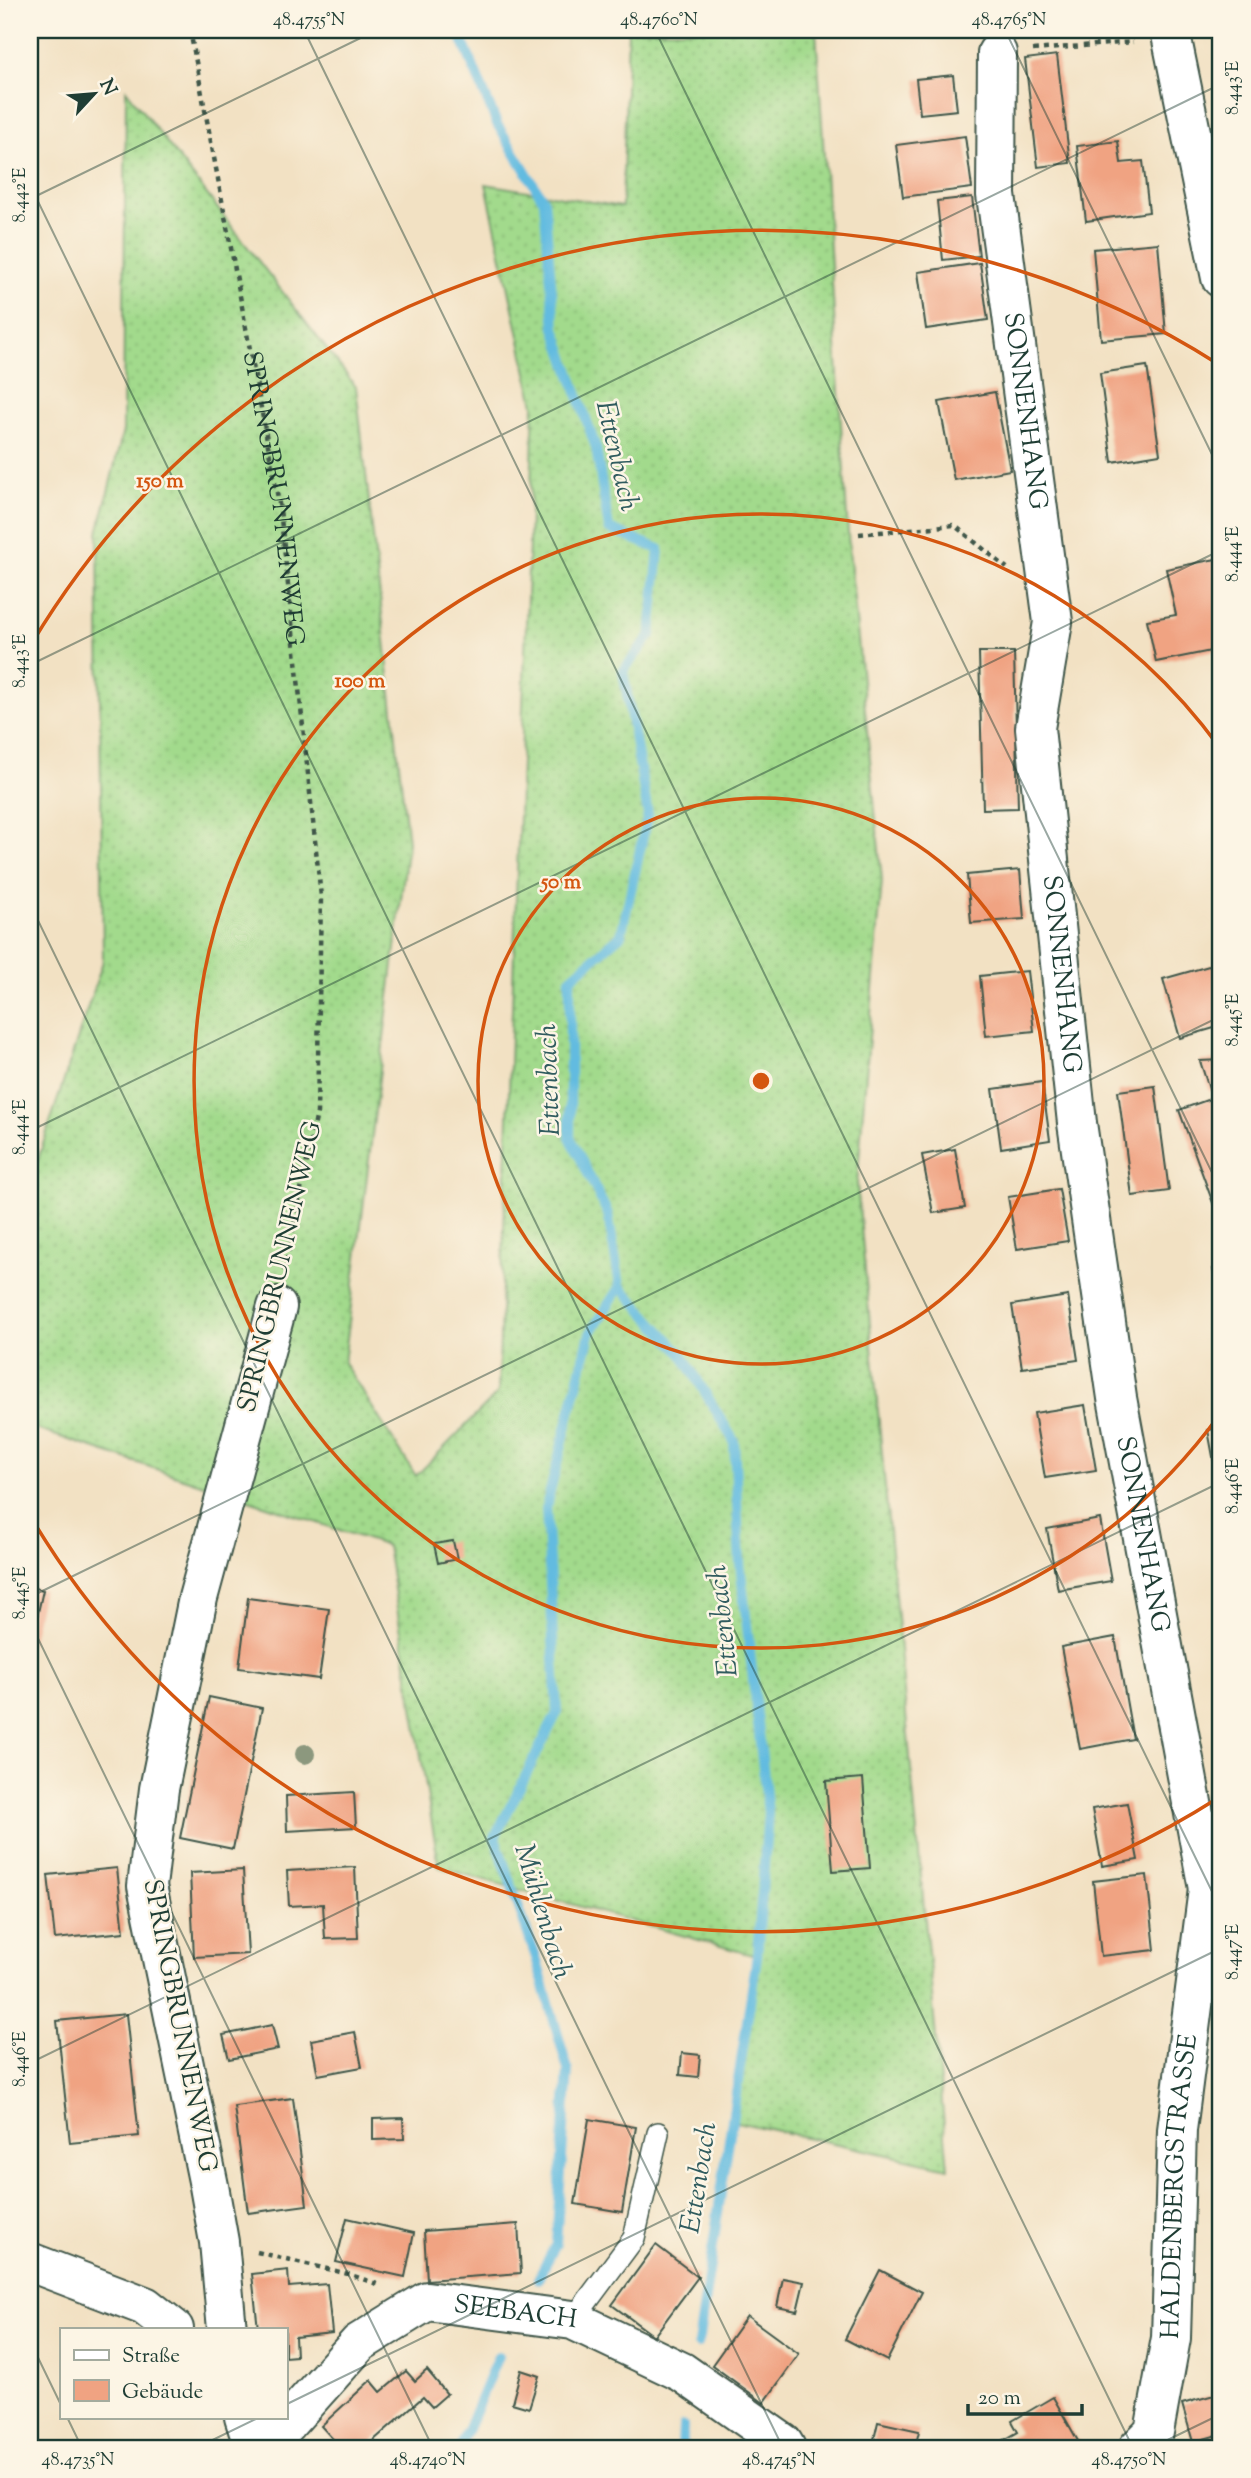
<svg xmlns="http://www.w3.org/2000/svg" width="1251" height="2478" viewBox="0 0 1251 2478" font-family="'Sorts Mill Goudy',serif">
  <defs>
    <pattern id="grass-dots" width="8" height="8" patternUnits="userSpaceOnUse" patternTransform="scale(1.75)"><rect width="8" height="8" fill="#a2da8c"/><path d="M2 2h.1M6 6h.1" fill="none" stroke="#8bbc79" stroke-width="1.8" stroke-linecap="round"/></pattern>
  </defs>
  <rect width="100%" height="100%" fill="#fcf5e5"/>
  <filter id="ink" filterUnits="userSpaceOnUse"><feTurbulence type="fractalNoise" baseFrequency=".0143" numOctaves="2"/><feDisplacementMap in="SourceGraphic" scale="14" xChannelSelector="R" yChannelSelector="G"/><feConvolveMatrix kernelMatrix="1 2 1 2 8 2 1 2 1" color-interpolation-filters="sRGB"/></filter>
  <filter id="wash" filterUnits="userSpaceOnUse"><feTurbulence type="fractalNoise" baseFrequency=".00686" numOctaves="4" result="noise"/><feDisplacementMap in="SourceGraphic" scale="28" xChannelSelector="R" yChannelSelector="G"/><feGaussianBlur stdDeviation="1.57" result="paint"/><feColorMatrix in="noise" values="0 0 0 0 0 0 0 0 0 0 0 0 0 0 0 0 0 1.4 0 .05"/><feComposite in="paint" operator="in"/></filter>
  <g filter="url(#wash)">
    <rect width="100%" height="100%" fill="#f2e1c3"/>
    <path fill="url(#grass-dots)" stroke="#608c60" stroke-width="2" d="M628,30H816L849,549L882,880L857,1184L948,2168L732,2121L756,1956L439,1867L387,1546L30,1427V1184L103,961L98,533L123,431L126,90L356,387L408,842L344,1363L416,1476L498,1393L534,405L486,184L622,207Z"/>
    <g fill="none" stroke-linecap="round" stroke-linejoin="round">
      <g stroke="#62bbe0" stroke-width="10">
        <path d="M458,30L497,124L544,201L555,328L596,448L609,529L659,549L651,635L623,671L648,814L621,935L570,979V1137L608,1214L620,1286L682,1354L734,1441L740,1563L768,1813L757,1956L698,2344"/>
        <path d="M538,2279L556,2244L568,2070L536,1958L495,1837L557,1713L546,1507L590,1334L620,1286"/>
        <path d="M460,2448L498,2356"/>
        <path d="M682,2448L683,2426"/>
      </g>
    </g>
    <g id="blocks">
      <g fill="#f0a382">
        <path d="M1057,55L1070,163L1038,167L1025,59Z"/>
        <path d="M953,75L957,110L920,114L916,79Z"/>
        <path d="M965,136L972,188L903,197L896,145Z"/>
        <path d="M1118,141L1121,163L1143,161L1149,212L1086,221L1077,146Z"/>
        <path d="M972,197L979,256L943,260L937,201Z"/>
        <path d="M1158,243L1166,334L1101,340L1093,249Z"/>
        <path d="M980,263L988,320L926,329L918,272Z"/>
        <path d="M1147,366L1160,454L1112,462L1100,373Z"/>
        <path d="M995,392L1010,470L954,480L939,402Z"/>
        <path d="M1221,558V649L1156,662L1147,620L1176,615L1166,569Z"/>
        <path d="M979,652H1014L1018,808L983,809Z"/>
        <path d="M1221,748V792H1220L1212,750Z"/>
        <path d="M1020,870L1024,919L971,923L967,875Z"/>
        <path d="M1216,964L1221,982V1026L1180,1038L1163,979Z"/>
        <path d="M1027,971L1034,1031L986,1036L980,976Z"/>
        <path d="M1221,1060V1088L1210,1092L1200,1061Z"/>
        <path d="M1042,1082L1050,1140L1001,1148L993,1089Z"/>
        <path d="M1155,1086L1169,1191L1132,1196L1118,1091Z"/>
        <path d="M1221,1095V1210L1216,1211L1179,1110Z"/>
        <path d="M955,1149L965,1208L933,1213L922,1155Z"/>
        <path d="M1059,1189L1068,1241L1017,1249L1008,1197Z"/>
        <path d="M1221,1267V1305H1220L1213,1269Z"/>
        <path d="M1068,1296L1078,1360L1022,1368L1012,1305Z"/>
        <path d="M1085,1405L1096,1470L1045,1478L1034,1413Z"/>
        <path d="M1221,1428V1461L1214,1462L1208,1430Z"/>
        <path d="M1100,1519L1111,1581L1058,1590L1047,1529Z"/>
        <path d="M453,1541L457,1559L438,1563L434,1544Z"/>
        <path d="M30,1587L43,1590L31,1644H30Z"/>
        <path d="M248,1598L329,1609L319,1679L239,1668Z"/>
        <path d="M1115,1637L1133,1739L1080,1749L1061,1647Z"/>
        <path d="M1221,1652V1674L1215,1672Z"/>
        <path d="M209,1697L262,1708L233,1849L180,1838Z"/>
        <path d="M863,1778L870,1868L833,1871L826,1781Z"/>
        <path d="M354,1792L356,1827L287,1831L286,1796Z"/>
        <path d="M1127,1803L1138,1860L1102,1866L1092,1809Z"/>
        <path d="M355,1867L358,1938L325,1939L323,1904L289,1906L287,1871Z"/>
        <path d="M117,1868L124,1932L55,1939L48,1875Z"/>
        <path d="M243,1870L248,1954L194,1957L190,1873Z"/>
        <path d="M1147,1875L1155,1950L1101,1956L1093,1881Z"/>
        <path d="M126,2014L139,2136L70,2143L57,2021Z"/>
        <path d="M272,2025L278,2049L229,2059L223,2035Z"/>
        <path d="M355,2032L362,2067L318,2075L311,2040Z"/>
        <path d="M682,2053L700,2055L698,2077L680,2075Z"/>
        <path d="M293,2098L307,2205L248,2213L234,2106Z"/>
        <path d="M403,2118L404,2139L373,2140V2119Z"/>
        <path d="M589,2119L636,2127L622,2212L575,2204Z"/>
        <path d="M347,2218L414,2233L405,2277L336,2262Z"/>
        <path d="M518,2224L521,2273L427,2280L424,2231Z"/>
        <path d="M656,2245L698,2277L654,2336L612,2305Z"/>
        <path d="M288,2270L289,2287L327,2284L332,2333L295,2337L296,2356L285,2357V2329H258L252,2274Z"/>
        <path d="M880,2270L922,2292L887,2361L845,2339Z"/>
        <path d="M783,2278L804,2282L797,2311L777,2307Z"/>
        <path d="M747,2316L799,2354L764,2403L712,2365Z"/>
        <path d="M427,2370L447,2394L432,2407L423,2397L365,2448H341L321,2426L371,2380L381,2392L406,2371L415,2381Z"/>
        <path d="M521,2370L539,2376L529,2408L512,2403Z"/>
        <path d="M1221,2393V2434L1193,2442L1182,2404Z"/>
        <path d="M1053,2397L1082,2448H1001L999,2443L1018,2432L1012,2421Z"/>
        <path d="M878,2422L919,2431L915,2448H872Z"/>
      </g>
    </g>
  </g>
  <g filter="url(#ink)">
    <use href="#blocks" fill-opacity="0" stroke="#3f5649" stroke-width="2"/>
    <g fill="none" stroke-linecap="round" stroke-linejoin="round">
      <defs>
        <path id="service" d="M573,2320L634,2238L658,2133"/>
        <g id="minor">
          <path d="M1170,30L1221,278"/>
          <path id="s2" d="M997,53L996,195L1053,622L1035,728L1077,1123L1117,1398L1208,1889"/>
          <path d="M30,2262L145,2306L174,2329"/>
          <path d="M227,2329L219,2242L209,2186L147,1886L159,1789L198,1598L277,1307"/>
          <path d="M244,2417L254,2448"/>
          <path id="s3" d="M265,2448L359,2343L427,2301L573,2320L682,2372L783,2443L786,2448"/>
          <path id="s4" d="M1138,2448L1154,2432L1171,2338L1177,2130L1208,1889L1215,1863"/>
        </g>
      </defs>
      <use href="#service" stroke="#3f5649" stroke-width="24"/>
      <use href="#minor" stroke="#3f5649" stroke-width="42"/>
      <g stroke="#3f5649" stroke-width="4.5" stroke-dasharray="5 5" stroke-linecap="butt">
        <path id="s1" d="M190,30L280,509L321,897L317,1113L284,1272"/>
        <path d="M1033,50L1133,42"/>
        <path d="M859,534L954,525L1007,568"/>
        <path d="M257,2252L348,2274L380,2285"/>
      </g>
      <use href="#service" stroke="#fff" stroke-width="21"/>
      <use href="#minor" stroke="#fff" stroke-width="38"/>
    </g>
    <circle fill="#8c987e" cx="305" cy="1754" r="10"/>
  </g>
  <path fill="none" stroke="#1f3d34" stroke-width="2" stroke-opacity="0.45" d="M304,30L1221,1910M655,30L1221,1191M1005,30L1221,473M30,185L1133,2448M30,199L377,30M30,665L1221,84M30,904L783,2448M30,1131L1221,550M30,1597L1221,1016M30,1622L433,2448M30,2063L1221,1482M30,2341L61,2405M285,2405L1221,1948M67,2417L82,2448M196,2448L260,2417M1151,2448L1221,2414"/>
  <g fill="none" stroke="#d45610" stroke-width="3.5">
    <circle cx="761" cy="1081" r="283"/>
    <path d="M1220 1414A567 567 0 1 1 1220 748"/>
    <path d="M1218 1798A850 850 0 0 1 32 1519M32 643A850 850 0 0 1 1218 364"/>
  </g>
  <g text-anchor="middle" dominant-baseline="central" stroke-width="5" stroke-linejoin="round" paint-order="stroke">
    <g font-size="26" fill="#1f3d34" stroke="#fcf5e5">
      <text stroke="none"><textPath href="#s2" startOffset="360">SONNENHANG</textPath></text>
      <text stroke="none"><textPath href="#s1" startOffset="476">SPRINGBRUNNENWEG</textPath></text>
      <text stroke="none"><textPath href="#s2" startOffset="928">SONNENHANG</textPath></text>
      <text transform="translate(281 1267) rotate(-77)">SPRINGBRUNNENWEG</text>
      <text stroke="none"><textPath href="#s2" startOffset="1494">SONNENHANG</textPath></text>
      <text transform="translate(179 2026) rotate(79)">SPRINGBRUNNENWEG</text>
      <text stroke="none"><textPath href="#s4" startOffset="270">HALDENBERGSTRASSE</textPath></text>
      <text stroke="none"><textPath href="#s3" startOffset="310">SEEBACH</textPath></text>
    </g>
    <g font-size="28" font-style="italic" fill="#305c5f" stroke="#fcf5e5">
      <text transform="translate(616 456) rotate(77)">Ettenbach</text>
      <text transform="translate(550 1080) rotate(-92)">Ettenbach</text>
      <text transform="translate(724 1621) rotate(-96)">Ettenbach</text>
      <text transform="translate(542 1912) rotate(73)">Mühlenbach</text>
      <text transform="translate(700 2178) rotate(-81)">Ettenbach</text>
    </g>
  </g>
  <circle cx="761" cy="1081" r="10" fill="#d45610" stroke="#fcf5e5" stroke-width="3.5"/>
  <g font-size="21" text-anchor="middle" font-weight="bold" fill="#d45610" stroke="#fcf5e5" stroke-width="5" stroke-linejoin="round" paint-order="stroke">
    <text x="160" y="487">150 m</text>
    <text x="360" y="687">100 m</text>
    <text x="561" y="888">50 m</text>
  </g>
  <rect width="1251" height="2478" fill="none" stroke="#fcf5e5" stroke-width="77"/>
  <rect x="60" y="2328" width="228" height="91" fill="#fcf5e5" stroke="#a4ab9e" stroke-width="2"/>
  <rect x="74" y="2350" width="35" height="10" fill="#ffffff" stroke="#a4ab9e" stroke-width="2"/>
  <text x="122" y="2362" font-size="21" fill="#1f3d34">Straße</text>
  <rect x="74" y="2380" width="35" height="21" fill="#f0a382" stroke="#a4ab9e" stroke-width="2"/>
  <text x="122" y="2398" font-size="21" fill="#1f3d34">Gebäude</text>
  <g transform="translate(94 94) rotate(64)" stroke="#fcf5e5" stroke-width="5" paint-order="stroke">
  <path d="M0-5L12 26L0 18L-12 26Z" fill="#1f3d34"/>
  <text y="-10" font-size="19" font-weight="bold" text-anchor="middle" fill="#1f3d34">N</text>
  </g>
  <path d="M968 2404v10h114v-10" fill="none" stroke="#1f3d34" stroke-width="3.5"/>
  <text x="978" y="2404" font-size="21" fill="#1f3d34" stroke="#fcf5e5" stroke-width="5" paint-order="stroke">20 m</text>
  <rect x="38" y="38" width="1174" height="2402" fill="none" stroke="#1f3d34" stroke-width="2.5"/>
  <g font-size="18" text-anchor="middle" fill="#1f3d34">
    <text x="309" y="25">48.4755°N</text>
    <text x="659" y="25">48.4760°N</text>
    <text x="1009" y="25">48.4765°N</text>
    <text transform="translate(1232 88) rotate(-90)" y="6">8.443°E</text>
    <text transform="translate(19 195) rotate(-90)" y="6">8.442°E</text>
    <text transform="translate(1232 554) rotate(-90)" y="6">8.444°E</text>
    <text transform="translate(19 661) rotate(-90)" y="6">8.443°E</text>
    <text transform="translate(1232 1020) rotate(-90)" y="6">8.445°E</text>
    <text transform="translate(19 1127) rotate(-90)" y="6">8.444°E</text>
    <text transform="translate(1232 1486) rotate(-90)" y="6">8.446°E</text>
    <text transform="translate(19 1593) rotate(-90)" y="6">8.445°E</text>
    <text transform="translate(1232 1952) rotate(-90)" y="6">8.447°E</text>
    <text transform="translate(19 2059) rotate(-90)" y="6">8.446°E</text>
    <text x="78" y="2465">48.4735°N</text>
    <text x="428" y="2465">48.4740°N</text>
    <text x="779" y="2465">48.4745°N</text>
    <text x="1129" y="2465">48.4750°N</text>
  </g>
</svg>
